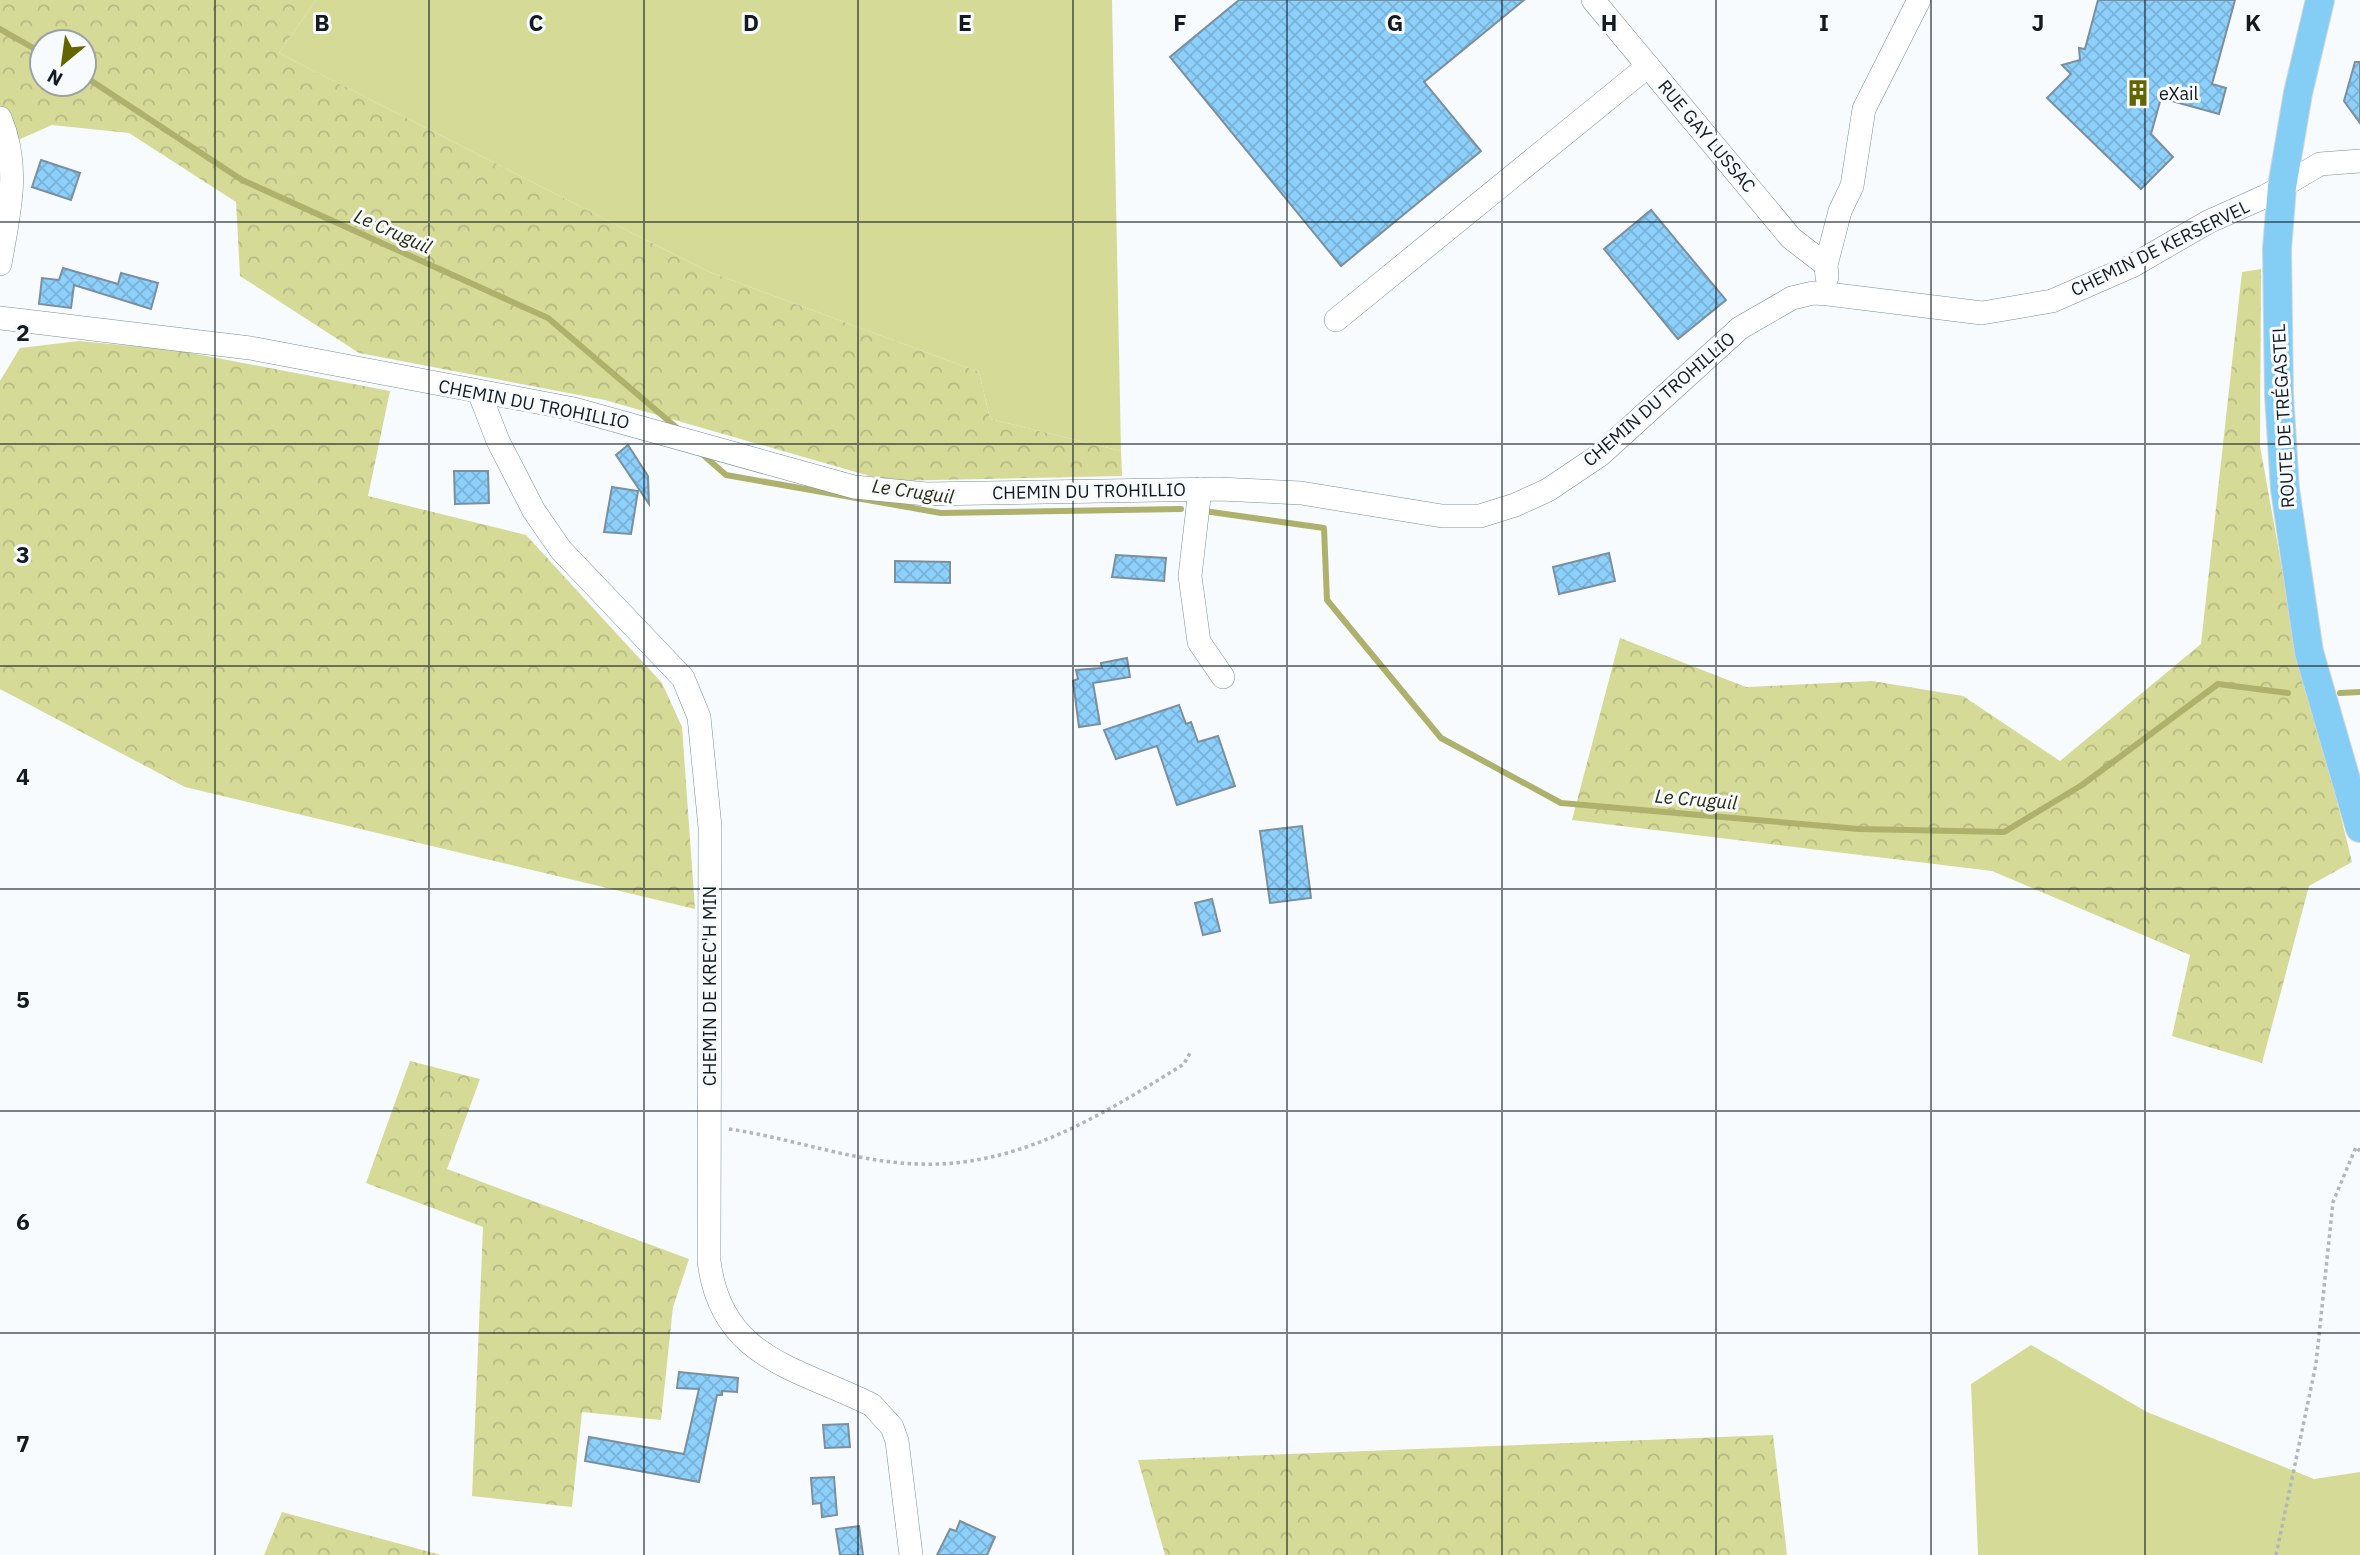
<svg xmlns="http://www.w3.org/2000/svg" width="2360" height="1555" viewBox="0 0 2360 1555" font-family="'IBM Plex Sans',sans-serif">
  <defs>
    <pattern id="forest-crowns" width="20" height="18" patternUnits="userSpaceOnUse" patternTransform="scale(1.75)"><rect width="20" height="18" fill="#d5da97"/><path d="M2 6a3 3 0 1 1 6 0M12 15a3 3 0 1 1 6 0" fill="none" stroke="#b6ba82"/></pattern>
    <pattern id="building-cross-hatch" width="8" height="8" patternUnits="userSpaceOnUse" patternTransform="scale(1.75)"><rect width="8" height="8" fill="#8cd0fb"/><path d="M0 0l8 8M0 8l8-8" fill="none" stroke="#78b2d7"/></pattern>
  </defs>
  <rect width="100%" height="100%" fill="#f7fbfe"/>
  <g fill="#d5da97">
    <path d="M316,0H1112L1121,451L990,419L979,372L707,271L279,53Z"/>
    <path d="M2031,1345L2147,1412L2314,1479L2360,1472V1555H1978L1971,1384Z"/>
  </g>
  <g fill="url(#forest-crowns)" fill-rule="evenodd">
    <path d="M0,0H316L279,53L707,271L979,372L990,419L1121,451L1122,476L887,481L605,400L359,353L240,276L236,202L129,133L52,125L0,148ZM42,42H84V84H42Z"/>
    <path d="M2261,269L2260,446L2288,602L2352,862L2309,886L2262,1063L2172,1036L2190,955L1992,871L1572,820L1620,638L1746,687L1872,681L1963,696L2060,761L2201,644L2242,272Z"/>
    <path d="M79,341L175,350L390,391L368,496L526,535L662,683L682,727L695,909L185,787L0,689V381L20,348Z"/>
    <path d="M410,1061L480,1079L447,1169L689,1259L673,1307L661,1420L582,1412L572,1507L472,1496L483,1227L366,1183Z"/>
    <path d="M1773,1435L1787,1555H1165L1138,1460Z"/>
    <path d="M282,1512L441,1555H264Z"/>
  </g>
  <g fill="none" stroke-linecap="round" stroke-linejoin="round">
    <g stroke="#aeb16c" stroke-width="6">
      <path d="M0,29L42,53"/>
      <path d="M84,76L242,180L548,318L677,428"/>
      <path d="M701,453L726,475L941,513L1181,509"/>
      <path d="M1204,511L1324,528L1327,600L1441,738L1561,803L1859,829L2004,832L2082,785L2218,684L2288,693"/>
      <path d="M2340,693L2360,692"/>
    </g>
  </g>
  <g fill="url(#building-cross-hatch)" stroke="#7b8f9c" stroke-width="2">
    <path d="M1239,0H1524L1424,82L1481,151L1341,266L1170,57Z"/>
    <path d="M2098,0H2235L2212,84L2226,88L2219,114L2161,98L2151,134L2173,157L2141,189L2047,98L2071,74L2062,65L2080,60L2079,48L2085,49Z"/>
    <path d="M2355,62H2360V123L2344,101Z"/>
    <path d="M41,160L80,173L71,200L32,187Z"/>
    <path d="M1651,210L1726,300L1678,339L1604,249Z"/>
    <path d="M63,268L118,284L121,273L158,283L151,309L74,285L71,308L39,304L42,278L59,280Z"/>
    <path d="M628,445L648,476L649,504L616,455Z"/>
    <path d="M454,471H488L489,503L455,504Z"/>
    <path d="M612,487L638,491L631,534L604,532Z"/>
    <path d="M1609,553L1615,581L1559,594L1553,567Z"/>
    <path d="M1116,555L1166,558L1164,581L1112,577Z"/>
    <path d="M895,561L950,562V583L895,582Z"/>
    <path d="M1127,658L1130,677L1093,683L1100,724L1079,727L1073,681L1078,679L1076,670L1102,668L1101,663Z"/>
    <path d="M1179,705L1186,724L1191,722L1198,742L1218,736L1235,786L1177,805L1157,746L1116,759L1104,730Z"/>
    <path d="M1302,826L1311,898L1270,903L1260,831Z"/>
    <path d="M1212,899L1220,931L1203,935L1195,903Z"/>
    <path d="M679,1372L738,1378L737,1392L722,1391V1395H717L699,1482L585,1461L589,1437L684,1454L699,1389L677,1388Z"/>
    <path d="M848,1424L850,1447L825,1448L823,1425Z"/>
    <path d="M834,1477L837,1515L822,1517L821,1503L813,1504L811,1478Z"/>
    <path d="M960,1521L995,1537L987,1555H937L950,1529L956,1531Z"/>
    <path d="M859,1526L863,1555H840L836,1529Z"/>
  </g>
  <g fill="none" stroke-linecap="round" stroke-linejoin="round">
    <defs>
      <g id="minor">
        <path d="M1593,0L1791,238L1826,265"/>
        <path d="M0,118C21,168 9,212 0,264"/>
        <path d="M1827,277L1826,265L1840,211L1852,186L1864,109L1919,0"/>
        <path d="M0,318L250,348L574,409L854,487L926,494L1219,489L1301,493L1442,516H1480L1515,505L1548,490L1600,455L1740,328L1792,298L1813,293L1828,294L1982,313L2052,301L2132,266L2208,222L2266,196L2320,164L2360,161"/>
        <path d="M1336,320L1648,66"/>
        <path d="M479,392L498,441L534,511L561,550L683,678L699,717L710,827L709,1261C721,1359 796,1367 872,1405L892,1427L897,1441L911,1555"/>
        <path d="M1200,489L1190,576L1199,642L1223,677"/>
      </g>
      <path id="major" d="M2320,0L2298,93L2282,187L2277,249L2279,395L2285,489L2309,652L2360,828"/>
    </defs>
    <use href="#minor" stroke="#7a8e9b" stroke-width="24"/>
    <use href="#major" stroke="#d5d6d7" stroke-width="30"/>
    <g stroke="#b0b6b9" stroke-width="3.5" stroke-dasharray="3.5 3.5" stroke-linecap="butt">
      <path d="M729,1129C791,1138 854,1162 918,1164C1018,1168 1102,1115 1184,1064L1190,1053"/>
      <path d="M2276,1555L2316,1364L2333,1202L2356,1147L2360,1151"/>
    </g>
    <use href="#minor" stroke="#fff" stroke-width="23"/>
    <use href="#major" stroke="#84cdf4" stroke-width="28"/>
  </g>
  <path fill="none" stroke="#131b20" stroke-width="2" stroke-opacity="0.55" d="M215,0V1555M429,0V1555M644,0V1555M858,0V1555M1073,0V1555M1287,0V1555M1502,0V1555M1716,0V1555M1931,0V1555M2145,0V1555M0,222H2360M0,444H2360M0,666H2360M0,889H2360M0,1111H2360M0,1333H2360"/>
  <defs>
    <symbol id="building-bare" viewBox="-9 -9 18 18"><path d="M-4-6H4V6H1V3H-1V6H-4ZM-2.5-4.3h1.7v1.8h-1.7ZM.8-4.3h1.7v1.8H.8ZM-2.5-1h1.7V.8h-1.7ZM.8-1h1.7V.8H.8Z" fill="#636500" stroke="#f7fbfe" stroke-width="2.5" paint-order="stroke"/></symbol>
  </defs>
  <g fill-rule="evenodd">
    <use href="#building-bare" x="2119" y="74" width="38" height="38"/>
  </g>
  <g text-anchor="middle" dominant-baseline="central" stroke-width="6" stroke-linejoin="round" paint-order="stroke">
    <g font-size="18" fill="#131b20" stroke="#f7fbfe" text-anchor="start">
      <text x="2159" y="93">eXail</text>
    </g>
    <g font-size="18" fill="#131b20" stroke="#f7fbfe">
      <text transform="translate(1707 136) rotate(50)">RUE GAY LUSSAC</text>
      <text transform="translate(2160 248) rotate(-26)">CHEMIN DE KERSERVEL</text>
      <text transform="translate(1659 399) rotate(-41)">CHEMIN DU TROHILLIO</text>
      <text transform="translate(534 404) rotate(11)">CHEMIN DU TROHILLIO</text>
      <text transform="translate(2283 416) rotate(-93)">ROUTE DE TRÉGASTEL</text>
      <text transform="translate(1089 491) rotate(-1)">CHEMIN DU TROHILLIO</text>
      <text transform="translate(709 986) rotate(-90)">CHEMIN DE KREC'H MIN</text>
    </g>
    <g font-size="19" font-style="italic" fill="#2a2b0c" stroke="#f7fbfe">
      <text transform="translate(393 231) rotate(24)">Le Cruguil</text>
      <text transform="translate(913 491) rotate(8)">Le Cruguil</text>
      <text transform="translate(1696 799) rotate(5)">Le Cruguil</text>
    </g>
  </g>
  <g font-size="23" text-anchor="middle" font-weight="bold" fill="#131b20" stroke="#f7fbfe" stroke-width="6" stroke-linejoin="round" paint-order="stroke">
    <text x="322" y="31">B</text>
    <text x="536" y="31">C</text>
    <text x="751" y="31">D</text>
    <text x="965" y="31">E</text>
    <text x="1180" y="31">F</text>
    <text x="1395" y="31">G</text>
    <text x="1609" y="31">H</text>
    <text x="1824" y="31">I</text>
    <text x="2038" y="31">J</text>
    <text x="2253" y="31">K</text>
    <text x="23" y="341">2</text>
    <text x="23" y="563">3</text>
    <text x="23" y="785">4</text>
    <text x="23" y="1008">5</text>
    <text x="23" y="1230">6</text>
    <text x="23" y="1452">7</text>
  </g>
  <g transform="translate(63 63) rotate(209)"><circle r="33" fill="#f7fbfe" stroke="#9ca1a5" stroke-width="2"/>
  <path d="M0-5L12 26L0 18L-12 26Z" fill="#636500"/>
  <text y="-10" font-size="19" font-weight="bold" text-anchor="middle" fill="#131b20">N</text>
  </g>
</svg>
